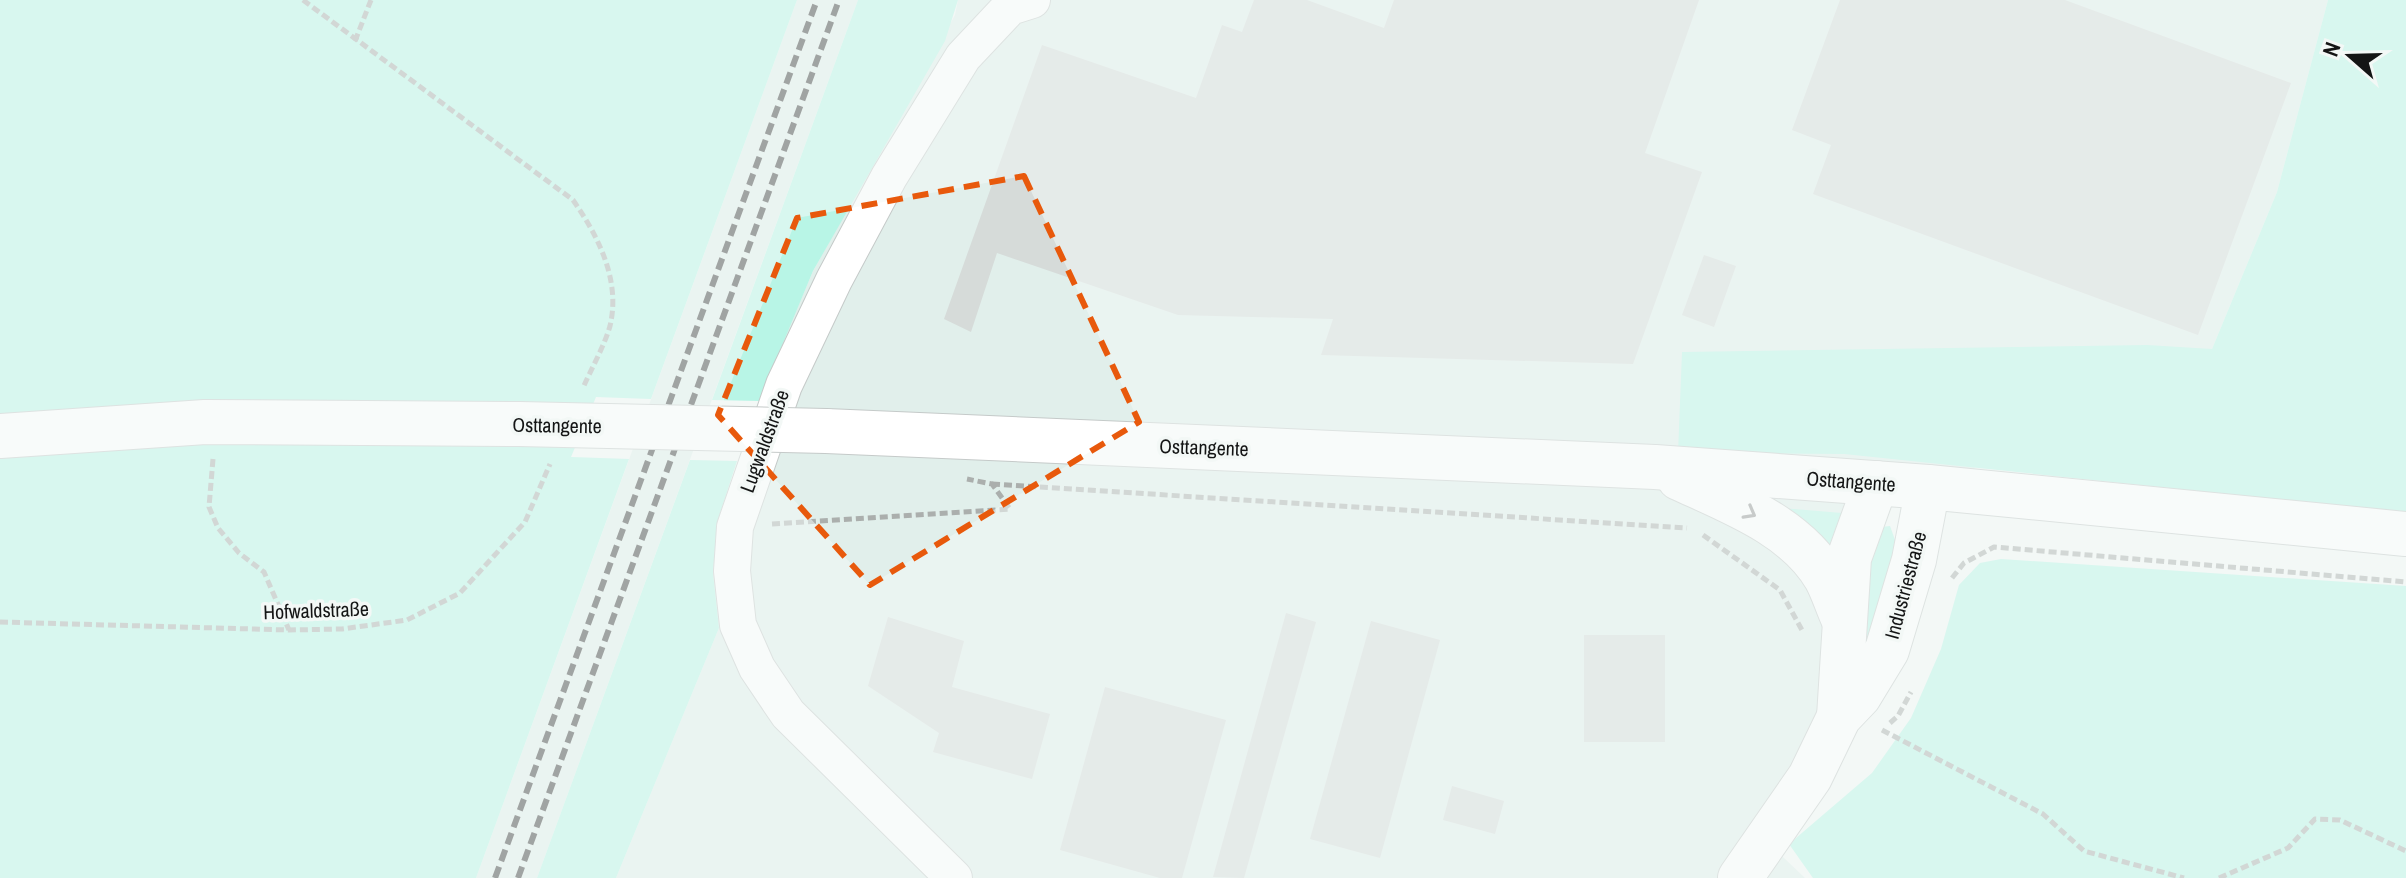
<svg xmlns="http://www.w3.org/2000/svg" width="2406" height="878" viewBox="0 0 2406 878" font-family="'Archivo Narrow',sans-serif">
  <rect width="100%" height="100%" fill="#f3f8f6"/>
  <g fill="#e1efeb">
    <path d="M797,0H858L537,878H476Z"/>
    <path d="M958,0H2328L2277,192L2212,349L2002,401L1968,484L1857,474L1819,733L1758,833L1805,878H616L719,628L713,573L717,523L767,379L813,271L955,15Z"/>
  </g>
  <g fill="#b8f5e6">
    <path d="M0,0H797L651,399L596,397L571,457L629,459L476,878H0Z"/>
    <path d="M858,0H958L945,41L813,271L759,401L712,400Z"/>
    <path d="M2328,0H2406V517L2265,507L2198,491L1844,454L1678,453L1682,352L2147,345L2212,349L2277,192Z"/>
    <path d="M690,460L737,461L717,523L713,573L719,628L616,878H537Z"/>
    <path d="M1782,508L1842,513L1833,556Z"/>
    <path d="M1890,526L1899,551L1869,651H1860L1866,560L1881,527Z"/>
    <path d="M2001,559L2406,586V878H1813L1789,844L1872,773L1911,718L1941,649L1959,585L1980,563Z"/>
  </g>
  <g fill="#d6dbd9">
    <path d="M1254,0H1307L1384,28L1394,0H1699L1645,153L1702,172L1633,364L1321,355L1333,319L1178,315L997,253L971,332L944,319L1042,45L1196,98L1222,25L1242,32Z"/>
    <path d="M1840,0H2065L2291,83L2198,335L1813,194L1831,145L1792,130Z"/>
    <path d="M1704,255L1736,266L1714,327L1682,315Z"/>
    <path d="M1286,613L1316,622L1244,878L1213,877Z"/>
    <path d="M888,617L964,641L952,687L1050,714L1032,779L933,752L939,733L868,686Z"/>
    <path d="M1371,621L1440,640L1380,858L1310,839Z"/>
    <rect x="1584" y="635" width="81" height="107"/>
    <path d="M1105,687L1226,720L1182,878H1160L1060,850Z"/>
    <path d="M1452,786L1504,801L1495,834L1443,820Z"/>
  </g>
  <g fill="none" stroke-linecap="round" stroke-linejoin="round">
    <defs>
      <path id="minor" d="M954,878L788,714L757,668L738,625L732,571L735,527L784,385L834,280L889,177L963,57L1010,7L1032,0"/>
      <g id="tertiary">
        <path d="M1839,717L1849,558L1876,483"/>
        <path d="M1740,878L1810,777L1839,717L1859,696L1887,650L1914,560L1928,487"/>
      </g>
      <g id="secondary">
        <path d="M826,431L1655,467L1928,487L2406,534"/>
        <path d="M0,436L205,422L519,424"/>
        <path d="M1679,478C1731,502 1796,526 1826,578C1833,591 1837,605 1843,618"/>
      </g>
    </defs>
    <use href="#minor" stroke="#c5cac9" stroke-width="38"/>
    <use href="#tertiary" stroke="#c5cac9" stroke-width="46"/>
    <use href="#secondary" stroke="#c5cac9" stroke-width="46"/>
    <g stroke="#abafad" stroke-width="5" stroke-dasharray="8 4" stroke-linecap="butt">
      <path d="M303,0L573,200C598,236 621,280 610,326C604,347 591,369 583,388"/>
      <path d="M355,41L371,0"/>
      <path d="M213,459L209,507L218,528L239,553L264,572L289,630"/>
      <path d="M992,484L1687,528"/>
      <path d="M772,524L1010,509L992,484L967,479"/>
      <path d="M1703,535L1780,590L1803,632"/>
      <path d="M1952,578L1964,563L1994,547L2406,582"/>
      <path d="M0,622L289,630L342,629L407,620L460,593L525,522L550,464"/>
      <path d="M1890,723L1898,716L1911,692"/>
      <path d="M1882,730L2043,814L2084,851L2184,878"/>
      <path d="M2219,878L2288,848L2315,819L2340,820L2406,851"/>
    </g>
    <use href="#minor" stroke="#fff" stroke-width="36"/>
    <use href="#tertiary" stroke="#fff" stroke-width="44"/>
    <use href="#secondary" stroke="#fff" stroke-width="44"/>
    <g stroke="#3d3e3e" stroke-width="6" stroke-dasharray="12 6" stroke-linecap="butt">
      <path d="M495,878L817,0"/>
      <path d="M518,878L839,0"/>
    </g>
    <defs>
      <path id="secondary-bridge" d="M519,424L826,431"/>
    </defs>
    <use href="#secondary-bridge" stroke="#c5cac9" stroke-width="46" stroke-linecap="butt"/>
    <use href="#secondary-bridge" stroke="#fff" stroke-width="44"/>
  </g>
  <defs><path id="oneway-chevron" d="M-2-3.5L2.5 0L-2 3.5" fill="none" stroke-width="1.6" stroke-linecap="round" stroke-linejoin="round" transform="scale(2)"/></defs>
  <use stroke="#959696" href="#oneway-chevron" transform="translate(1750 513) rotate(29)"/>
  <path d="M0 0H2406V878H0ZM1024,176L1139,422L870,585L718,415L797,218Z" fill="#f3f8f6" fill-opacity=".55" fill-rule="evenodd"/>
  <path fill="none" stroke="#e8590c" stroke-width="6" stroke-dasharray="16 10" stroke-linejoin="round" d="M1024,176L1139,422L870,585L718,415L797,218Z"/>
  <g text-anchor="middle" dominant-baseline="central" stroke-width="7" stroke-linejoin="round" paint-order="stroke">
    <g font-size="20" fill="#141515" stroke="#f3f8f6">
      <text transform="translate(557 425) rotate(1)">Osttangente</text>
      <text transform="translate(764 441) rotate(-70)">Lugwaldstraße</text>
      <text transform="translate(1204 447) rotate(2)">Osttangente</text>
      <text transform="translate(1851 481) rotate(4)">Osttangente</text>
      <text transform="translate(1905 585) rotate(-75)">Industriestraße</text>
      <text transform="translate(316 610) rotate(-2)">Hofwaldstraße</text>
    </g>
  </g>
  <g transform="translate(2350 56) rotate(290)" stroke="#f3f8f6" stroke-width="6" paint-order="stroke">
  <path d="M0-6L14 30L0 20L-14 30Z" fill="#141515"/>
  <text y="-12" font-size="22" font-weight="bold" text-anchor="middle" fill="#141515">N</text>
  </g>
</svg>
